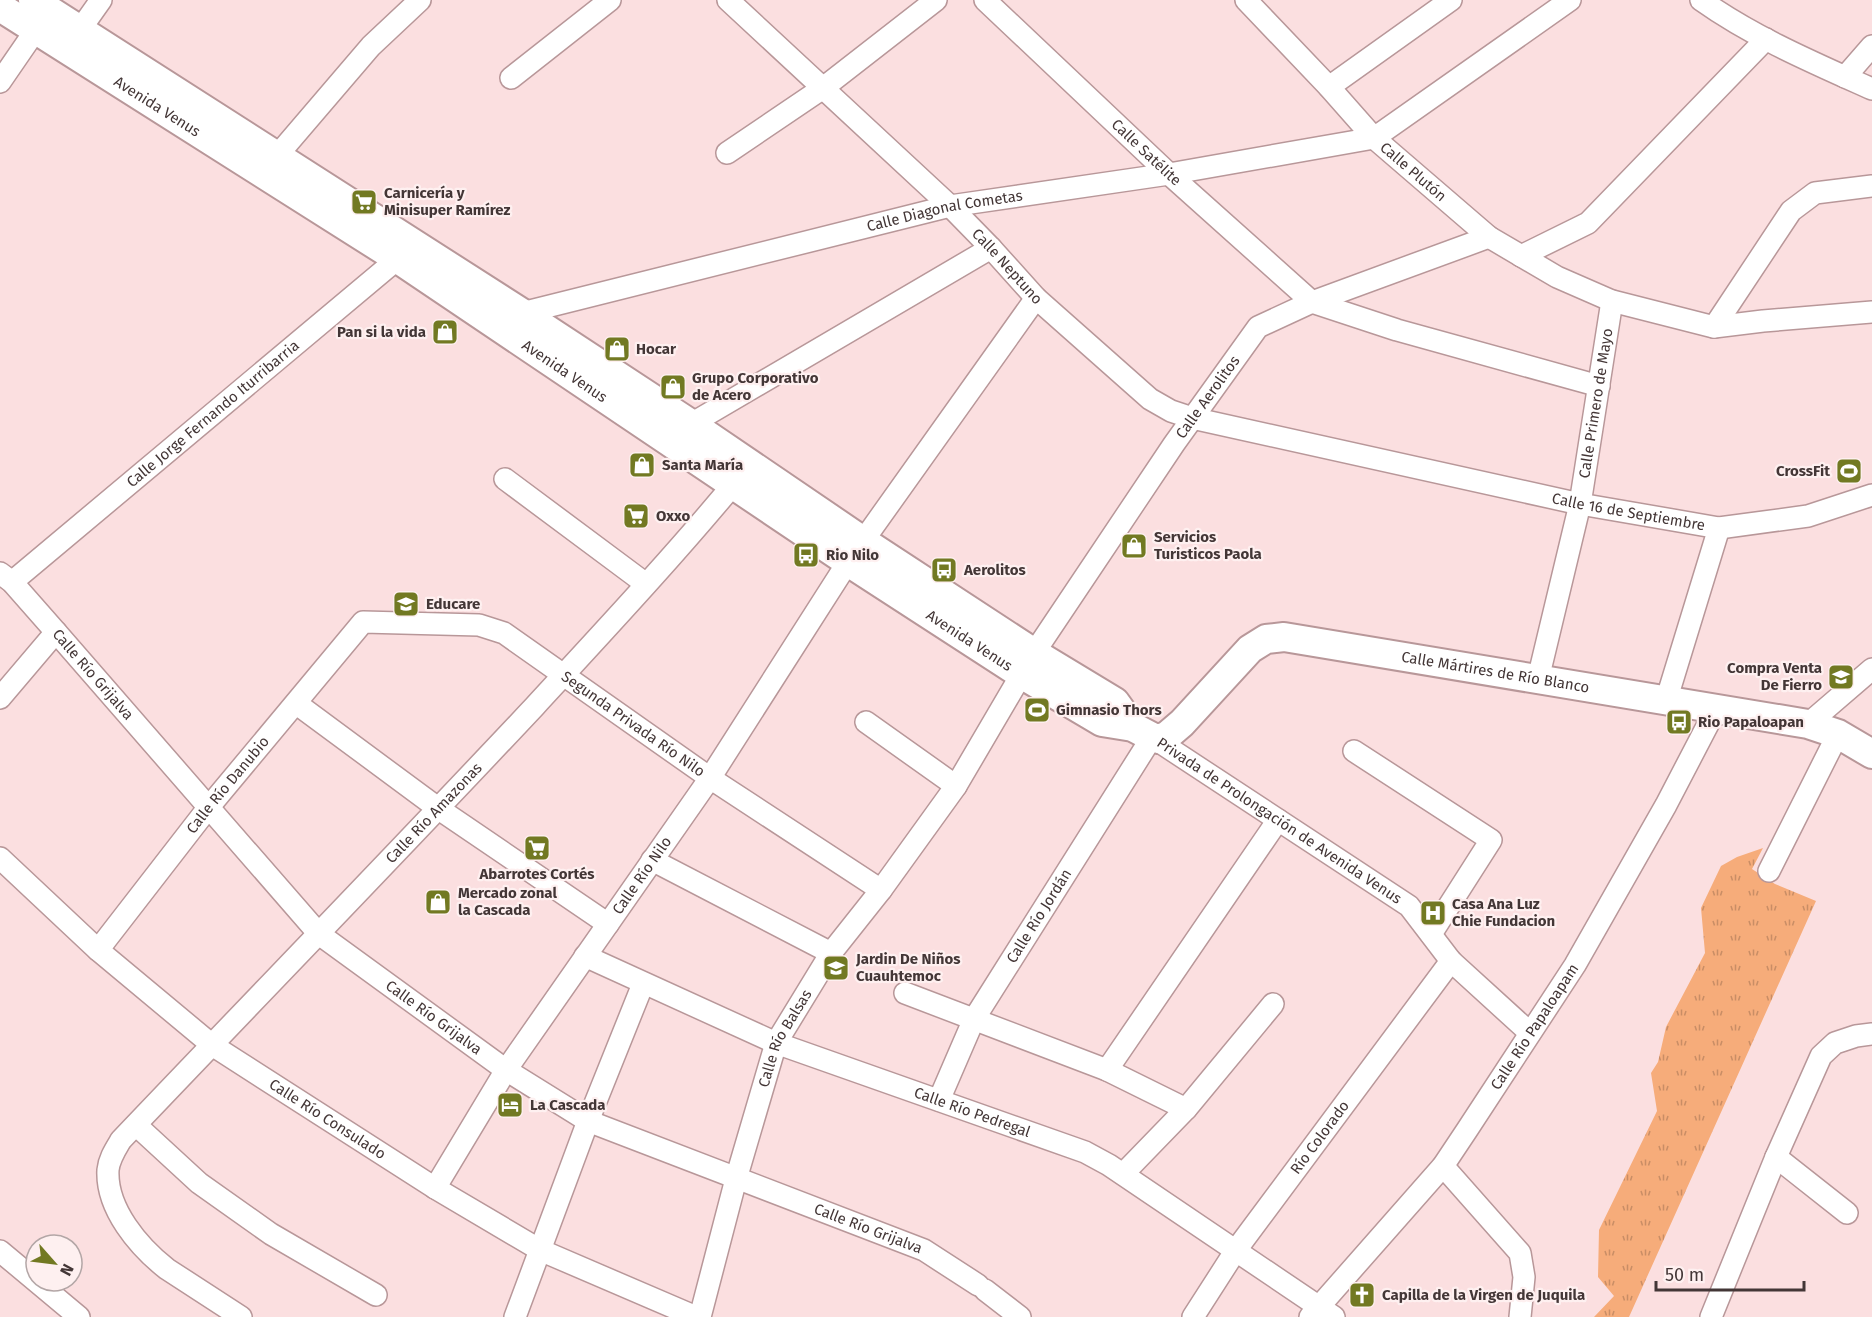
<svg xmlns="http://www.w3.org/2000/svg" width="1872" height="1317" viewBox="0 0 1872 1317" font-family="'Fira Sans',sans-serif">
  <defs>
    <pattern id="grass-tufts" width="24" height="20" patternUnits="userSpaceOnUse" patternTransform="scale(1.5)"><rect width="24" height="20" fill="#f6ac7a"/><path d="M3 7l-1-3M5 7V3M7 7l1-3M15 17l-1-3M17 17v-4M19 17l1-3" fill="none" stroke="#c98d65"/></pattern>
  </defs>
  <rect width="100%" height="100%" fill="#fbdfe0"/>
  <path fill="url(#grass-tufts)" d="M1763,848L1752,869L1775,884L1816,901L1629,1317H1594L1614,1296L1598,1277L1599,1230L1657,1111L1651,1073L1658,1062L1666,1027L1705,953L1701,908L1721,866L1737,857Z"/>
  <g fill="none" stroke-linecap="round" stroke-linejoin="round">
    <defs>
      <g id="street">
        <path id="s1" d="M728,0L950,206L991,248L1036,298L1150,399L1171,411L1192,418L1580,504L1719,528L1808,516L1872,495"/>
        <path id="s2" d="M985,0L1169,174L1312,302L1397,330L1599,386"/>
        <path id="s3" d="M1246,0L1329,87L1374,138L1489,237L1557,277L1612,301L1714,327L1763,321L1872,312"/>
        <path d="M1701,0C1753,37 1814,63 1872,89"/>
        <path d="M72,41L101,0"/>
        <path d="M1845,77L1872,46"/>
        <path d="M511,78L610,0"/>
        <path d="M0,82L44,18"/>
        <path d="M1329,87L1451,0"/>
        <path d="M727,153L823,88L936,0"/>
        <path d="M276,157L371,46L420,0"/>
        <path d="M1521,256L1588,223L1766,39"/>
        <path id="s4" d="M522,313L950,206L1169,174L1374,138L1570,0"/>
        <path d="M1714,327L1791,211L1815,193L1872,186"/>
        <path d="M682,431L691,424L991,248"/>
        <path d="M505,479L646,584"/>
        <path d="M863,541L1036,298"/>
        <path id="s5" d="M0,573L12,582L56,632L319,934L506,1070L588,1121L924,1250L978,1285"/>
        <path id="s6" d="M12,582L407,251"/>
        <path id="s7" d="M1538,679L1580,504L1612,301"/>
        <path d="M0,698L56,632"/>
        <path d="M1666,701L1719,528"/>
        <path d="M297,704L439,809L608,924"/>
        <path d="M866,722L956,786"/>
        <path d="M1808,724L1872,669"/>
        <path d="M1354,751L1491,840L1431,934"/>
        <path id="s8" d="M0,858L98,950L212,1045L435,1188L540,1250L696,1317"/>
        <path d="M652,860L831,953"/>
        <path d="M1769,871L1838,734"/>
        <path id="s9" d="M98,950L208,808L363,622L479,625L504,633L710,778L881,890"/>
        <path id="s10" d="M585,956L776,1043L1085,1152L1109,1165L1334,1317"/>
        <path d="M905,993L1107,1070L1186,1109"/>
        <path d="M1107,1070L1278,820"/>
        <path id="s11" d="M939,1100L974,1019L1152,737L1409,906L1451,961L1530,1033"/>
        <path d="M136,1125L199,1183L271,1234L376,1295"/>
        <path d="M1776,1157L1847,1213"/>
        <path d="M1443,1166L1520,1253L1524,1277L1520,1317"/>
        <path d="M1123,1174L1186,1109L1273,1004"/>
        <path id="s12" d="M435,1188L506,1070L710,778L848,562"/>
        <path d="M543,1242L588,1121L643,984"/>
        <path d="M0,1251L79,1317"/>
        <path d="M985,1290L1020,1317"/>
        <path id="s13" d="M241,1317L167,1269C139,1247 106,1209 108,1170C109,1159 115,1150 121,1140C259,995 398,852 535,706C605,630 676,554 742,474"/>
        <path d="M515,1317L540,1250"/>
        <path id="s14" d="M700,1317L736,1179L776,1043L831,953L881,890L956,786L1034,653L1174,444L1258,327L1312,302L1489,237"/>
        <path id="s15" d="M1193,1317L1236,1250L1451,961"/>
        <path id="s16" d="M1310,1317L1443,1166L1467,1130L1575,965L1666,805L1716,709"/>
        <path d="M1711,1317L1776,1157L1821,1056L1835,1043L1856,1036L1872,1034"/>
      </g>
      <g id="secondary">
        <path d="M33,0L522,313L691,424L863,541L1034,653L1115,702L1133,727"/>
        <path id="s17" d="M0,7L398,259L848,562L1021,674L1102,722L1133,727L1152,737L1159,739L1168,735L1182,723L1250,649L1266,639L1284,637L1808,724L1838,734L1872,754"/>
      </g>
    </defs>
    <use href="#street" stroke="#b89799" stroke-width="24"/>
    <use href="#secondary" stroke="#b89799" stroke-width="32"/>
    <use href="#street" stroke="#fff" stroke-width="21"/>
    <use href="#secondary" stroke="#fff" stroke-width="28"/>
  </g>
  <defs>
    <symbol id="supermarket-square" viewBox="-11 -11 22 22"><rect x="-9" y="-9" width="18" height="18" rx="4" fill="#727922" stroke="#fef0f0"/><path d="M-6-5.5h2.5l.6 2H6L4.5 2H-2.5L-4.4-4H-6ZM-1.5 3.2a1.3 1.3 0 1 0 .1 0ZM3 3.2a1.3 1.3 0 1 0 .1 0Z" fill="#fff"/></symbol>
    <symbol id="shop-square" viewBox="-11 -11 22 22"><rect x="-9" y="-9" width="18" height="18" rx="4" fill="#727922" stroke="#fef0f0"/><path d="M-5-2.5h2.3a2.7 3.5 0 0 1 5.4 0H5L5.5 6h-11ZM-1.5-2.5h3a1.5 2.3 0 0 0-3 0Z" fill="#fff"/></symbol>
    <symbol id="stadium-square" viewBox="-11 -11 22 22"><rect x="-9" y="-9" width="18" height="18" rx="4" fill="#727922" stroke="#fef0f0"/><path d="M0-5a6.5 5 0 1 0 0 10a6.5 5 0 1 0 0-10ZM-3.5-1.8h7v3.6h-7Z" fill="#fff"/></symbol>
    <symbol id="bus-square" viewBox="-11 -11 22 22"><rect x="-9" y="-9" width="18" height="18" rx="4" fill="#727922" stroke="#fef0f0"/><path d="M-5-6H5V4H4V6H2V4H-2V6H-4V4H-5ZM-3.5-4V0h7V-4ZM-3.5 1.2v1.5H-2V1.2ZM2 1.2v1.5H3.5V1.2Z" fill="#fff"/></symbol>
    <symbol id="school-square" viewBox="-11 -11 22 22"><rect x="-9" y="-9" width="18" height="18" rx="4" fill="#727922" stroke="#fef0f0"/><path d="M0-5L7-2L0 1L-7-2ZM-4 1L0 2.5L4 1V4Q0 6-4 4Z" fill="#fff"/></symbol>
    <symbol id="hospital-square" viewBox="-11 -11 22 22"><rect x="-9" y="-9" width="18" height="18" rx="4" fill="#727922" stroke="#fef0f0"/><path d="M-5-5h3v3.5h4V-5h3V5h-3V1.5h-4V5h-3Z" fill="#fff"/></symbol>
    <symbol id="hotel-square" viewBox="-11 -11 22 22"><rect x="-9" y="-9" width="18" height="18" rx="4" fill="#727922" stroke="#fef0f0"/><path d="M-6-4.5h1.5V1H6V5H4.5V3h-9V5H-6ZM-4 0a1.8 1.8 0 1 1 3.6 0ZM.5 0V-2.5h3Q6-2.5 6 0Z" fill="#fff"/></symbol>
    <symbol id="church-square" viewBox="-11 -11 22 22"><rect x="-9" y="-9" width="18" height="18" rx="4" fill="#727922" stroke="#fef0f0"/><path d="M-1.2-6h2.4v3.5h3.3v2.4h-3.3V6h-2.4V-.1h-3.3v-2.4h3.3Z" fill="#fff"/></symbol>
  </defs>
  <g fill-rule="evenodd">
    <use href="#supermarket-square" x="349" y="187" width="30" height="30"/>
    <use href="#shop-square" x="430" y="317" width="30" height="30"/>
    <use href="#shop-square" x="602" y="334" width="30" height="30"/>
    <use href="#shop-square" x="658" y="372" width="30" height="30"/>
    <use href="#shop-square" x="627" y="450" width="30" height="30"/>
    <use href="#stadium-square" x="1834" y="456" width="30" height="30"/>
    <use href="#supermarket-square" x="621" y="501" width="30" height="30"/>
    <use href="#shop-square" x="1119" y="531" width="30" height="30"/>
    <use href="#bus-square" x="791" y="540" width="30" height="30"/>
    <use href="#bus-square" x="929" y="555" width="30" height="30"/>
    <use href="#school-square" x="391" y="589" width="30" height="30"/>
    <use href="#school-square" x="1826" y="662" width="30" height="30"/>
    <use href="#stadium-square" x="1022" y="695" width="30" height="30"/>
    <use href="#bus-square" x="1664" y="707" width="30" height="30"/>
    <use href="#supermarket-square" x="522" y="833" width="30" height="30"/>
    <use href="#shop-square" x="423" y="887" width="30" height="30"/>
    <use href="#hospital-square" x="1418" y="898" width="30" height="30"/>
    <use href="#school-square" x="821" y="953" width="30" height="30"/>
    <use href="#hotel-square" x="495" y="1090" width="30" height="30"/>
    <use href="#church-square" x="1347" y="1280" width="30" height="30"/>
  </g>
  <g text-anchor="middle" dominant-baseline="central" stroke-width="4.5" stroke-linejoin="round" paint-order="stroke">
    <g font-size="15" fill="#433636" stroke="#fef0f0">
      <text stroke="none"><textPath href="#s17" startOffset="186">Avenida Venus</textPath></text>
      <text stroke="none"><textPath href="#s2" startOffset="222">Calle Satélite</textPath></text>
      <text stroke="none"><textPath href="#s3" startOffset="240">Calle Plutón</textPath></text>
      <text stroke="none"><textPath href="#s4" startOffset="435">Calle Diagonal Cometas</textPath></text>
      <text stroke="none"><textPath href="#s1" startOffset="386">Calle Neptuno</textPath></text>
      <text stroke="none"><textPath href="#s17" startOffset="672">Avenida Venus</textPath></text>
      <text stroke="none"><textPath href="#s14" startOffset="1062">Calle Aerolitos</textPath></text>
      <text stroke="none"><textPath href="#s7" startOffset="282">Calle Primero de Mayo</textPath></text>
      <text stroke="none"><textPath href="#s6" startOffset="262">Calle Jorge Fernando Iturribarria</textPath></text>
      <text stroke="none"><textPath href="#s1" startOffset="1074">Calle 16 de Septiembre</textPath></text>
      <text stroke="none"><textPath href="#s17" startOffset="1158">Avenida Venus</textPath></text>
      <text stroke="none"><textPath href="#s17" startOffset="1754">Calle Mártires de Río Blanco</textPath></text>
      <text stroke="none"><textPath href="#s5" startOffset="138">Calle Río Grijalva</textPath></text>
      <text stroke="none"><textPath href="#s9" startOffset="722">Segunda Privada Río Nilo</textPath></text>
      <text stroke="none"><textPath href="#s9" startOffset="210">Calle Río Danubio</textPath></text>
      <text stroke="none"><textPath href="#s13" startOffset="693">Calle Río Amazonas</textPath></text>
      <text stroke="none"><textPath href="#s11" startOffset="574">Privada de Prolongación de Avenida Venus</textPath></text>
      <text stroke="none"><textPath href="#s12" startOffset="375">Calle Río Nilo</textPath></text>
      <text stroke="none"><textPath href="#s11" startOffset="210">Calle Río Jordán</textPath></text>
      <text stroke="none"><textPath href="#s5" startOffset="624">Calle Río Grijalva</textPath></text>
      <text stroke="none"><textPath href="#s16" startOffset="368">Calle Río Papaloapam</textPath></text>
      <text stroke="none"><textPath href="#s14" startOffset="292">Calle Río Balsas</textPath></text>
      <text stroke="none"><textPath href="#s10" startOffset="418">Calle Río Pedregal</textPath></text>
      <text stroke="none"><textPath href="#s8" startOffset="420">Calle Río Consulado</textPath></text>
      <text stroke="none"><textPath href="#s15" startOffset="220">Río Colorado</textPath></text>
      <text stroke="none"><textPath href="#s5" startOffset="1110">Calle Río Grijalva</textPath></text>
    </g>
    <g font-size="15" font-weight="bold" fill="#433636" stroke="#fef0f0" text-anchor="start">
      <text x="384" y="193">Carnicería y<tspan x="384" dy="17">Minisuper Ramírez</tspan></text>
      <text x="426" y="332" text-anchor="end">Pan si la vida</text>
      <text x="636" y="349">Hocar</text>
      <text x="692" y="378">Grupo Corporativo<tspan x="692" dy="17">de Acero</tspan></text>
      <text x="662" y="465">Santa María</text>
      <text x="1830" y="471" text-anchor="end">CrossFit</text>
      <text x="656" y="516">Oxxo</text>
      <text x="1154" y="537">Servicios<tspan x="1154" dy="17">Turisticos Paola</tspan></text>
      <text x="826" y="555">Rio Nilo</text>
      <text x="964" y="570">Aerolitos</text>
      <text x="426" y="604">Educare</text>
      <text x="1822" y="668" text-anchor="end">Compra Venta<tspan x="1822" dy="17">De Fierro</tspan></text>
      <text x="1056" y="710">Gimnasio Thors</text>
      <text x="1698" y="722">Rio Papaloapan</text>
      <text x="537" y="874" text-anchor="middle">Abarrotes Cortés</text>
      <text x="458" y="893">Mercado zonal<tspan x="458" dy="17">la Cascada</tspan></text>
      <text x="1452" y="904">Casa Ana Luz<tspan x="1452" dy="17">Chie Fundacion</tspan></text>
      <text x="856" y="959">Jardin De Niños<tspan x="856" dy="17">Cuauhtemoc</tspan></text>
      <text x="530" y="1105">La Cascada</text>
      <text x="1382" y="1295">Capilla de la Virgen de Juquila</text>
    </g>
  </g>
  <g transform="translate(54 1263) rotate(118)"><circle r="28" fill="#fef0f0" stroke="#b3a6a6" stroke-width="1.5"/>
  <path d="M0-4.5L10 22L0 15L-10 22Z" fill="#727922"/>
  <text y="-9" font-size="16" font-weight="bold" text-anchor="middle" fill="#433636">N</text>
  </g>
  <path d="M1656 1281v9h148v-9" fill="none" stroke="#433636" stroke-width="3"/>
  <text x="1665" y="1281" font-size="18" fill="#433636" stroke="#fef0f0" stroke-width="4.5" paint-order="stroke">50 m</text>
</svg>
